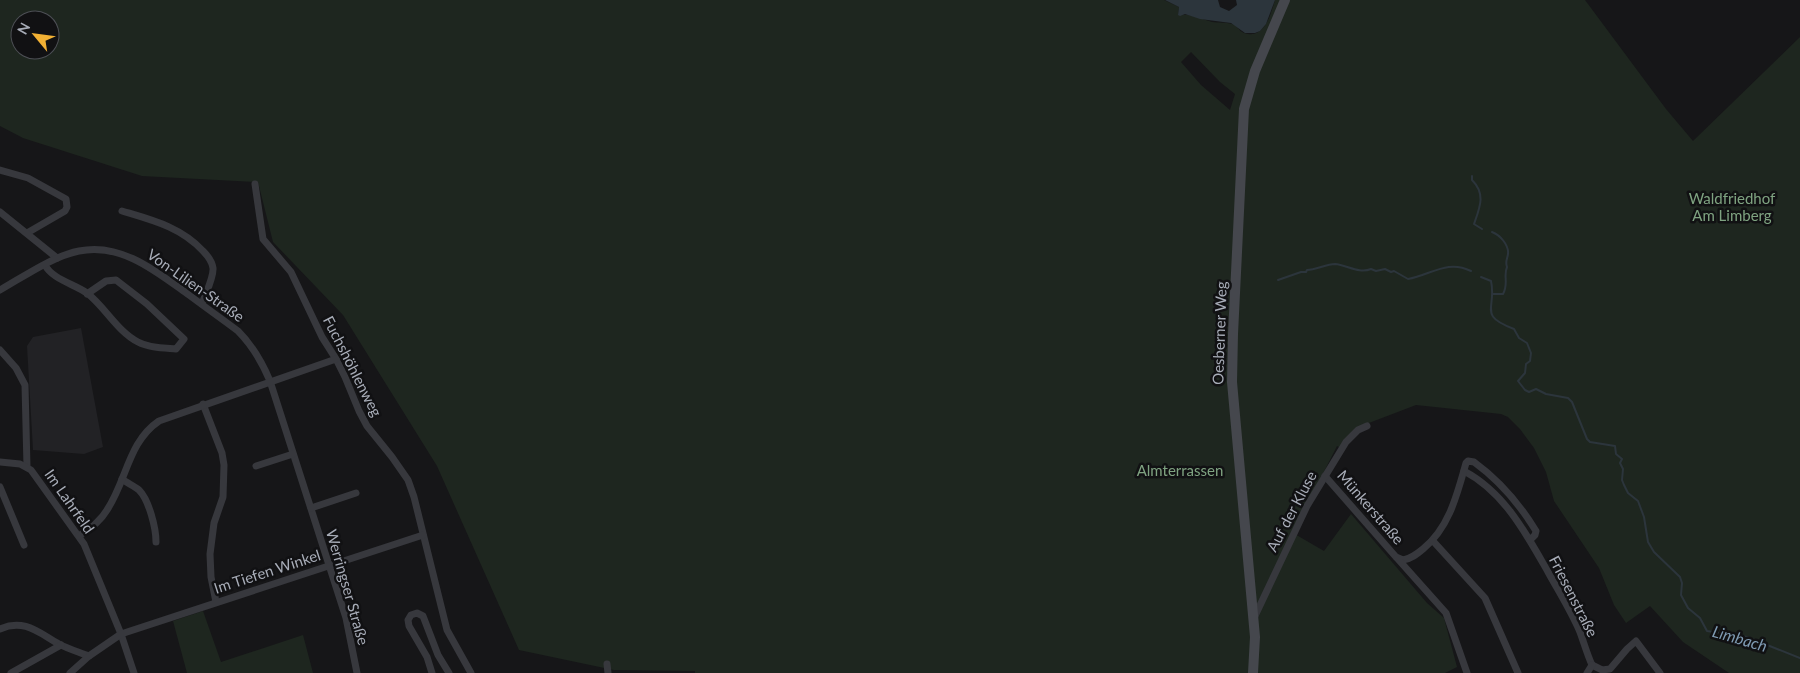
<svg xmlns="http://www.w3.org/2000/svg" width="1800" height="673" viewBox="0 0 1800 673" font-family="Lato,sans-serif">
  <rect width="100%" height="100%" fill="#161618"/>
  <path fill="#222225" d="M81,328L103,447L84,454L33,450L27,346L33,337Z"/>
  <g fill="#1e261f" fill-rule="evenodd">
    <path d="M0,0H1164L1179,7L1178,15C1189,13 1201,19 1212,22C1218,23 1226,22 1232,24C1237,25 1239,31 1244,33C1264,40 1271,14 1275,0H1585L1666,109L1693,141L1800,37V673H1729L1683,642L1650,606L1626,623L1614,605L1599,568L1554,501L1546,472L1534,448L1520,429L1508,417L1501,414L1416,405L1361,426L1340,448L1337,446L1293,533L1324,551L1351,514L1427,603L1444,618L1457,667L1445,673H695V671L614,670L519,650L437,466L343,315L273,242L258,182L142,176L23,138L0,126ZM20,20H50V50H20ZM1191,52L1220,82L1235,94L1230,110L1201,85L1181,62Z"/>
    <path d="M203,611L221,662L303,635L313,673H187L173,621Z"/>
  </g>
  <path fill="#2c353c" d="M1165,0H1218L1220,7L1229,11L1237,5L1236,0H1275L1266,24L1260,31L1255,33H1245L1231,23L1200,19L1185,14L1180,16L1178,15L1179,7Z"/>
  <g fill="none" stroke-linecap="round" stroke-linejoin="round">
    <g stroke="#2c353c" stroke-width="2">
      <path d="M1472,176V180C1486,194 1480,207 1474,224L1482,229"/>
      <path d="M1492,232C1500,235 1509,245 1508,254C1507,260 1505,262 1507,267C1503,276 1509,283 1503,294H1493"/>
      <path d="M1481,277L1491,281C1497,309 1477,315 1514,329L1519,338L1527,343L1531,353L1530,361L1526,364L1525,373L1518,381L1525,390L1529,392L1536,389L1546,394L1568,398L1572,402L1587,439L1590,442L1615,446L1616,454L1622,459L1620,463L1623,469L1622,480L1624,485L1628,493L1638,501L1644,517L1648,542L1654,552L1680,577L1682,583L1681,595L1688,608L1700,618L1707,631L1747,637L1800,658"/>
      <path d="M1278,280L1301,272H1306L1307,270C1316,270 1326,264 1335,264C1347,265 1359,274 1371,269L1376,271L1385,269L1391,272L1394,271L1408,279C1431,275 1447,259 1471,271"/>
    </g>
    <g stroke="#37383d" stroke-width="7">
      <path d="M0,170L28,178L66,199L67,207L65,211L27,233"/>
      <path d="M255,184L263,239L291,272L322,337L336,359L345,377L359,411L367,426L392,457L408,480L414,497L447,630L471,673"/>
      <path d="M122,211C152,220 181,227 203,251C208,256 212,261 213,268C214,277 205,295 202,304"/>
      <path d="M0,212L57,258"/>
      <path d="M45,265C52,279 74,284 87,293C105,307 117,331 138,342C149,348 164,348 176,349L184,339L147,304L116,280L106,281L87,294"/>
      <path d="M0,290C23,277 53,256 79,251C121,242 157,272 189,295C205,307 222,319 238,331C253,346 262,362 270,381L346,618L357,673"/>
      <path d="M0,350L16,368L25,385L27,467"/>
      <path d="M203,404L222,453L224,465L223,497L214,523L210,554L211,577L216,602"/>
      <path d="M0,462L20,464L31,470L84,544L121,634L134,673"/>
      <path d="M256,466L293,454"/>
      <path d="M1464,471C1504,492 1526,533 1548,572C1559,592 1571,611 1580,632C1584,643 1587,654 1592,665"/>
      <path d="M1325,476L1396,557L1403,560C1411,559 1417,554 1423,549C1449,528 1457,495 1466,463L1468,461L1474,462C1500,481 1519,503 1536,531L1535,535L1530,540"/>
      <path d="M122,479C127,483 134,486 139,490C149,500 156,528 156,542"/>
      <path d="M0,487L24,545"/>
      <path d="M311,508L356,493"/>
      <path d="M79,536C90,528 100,522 107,510C127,480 128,442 159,421L336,359"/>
      <path d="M1433,541L1485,598L1518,673"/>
      <path d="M1397,558L1446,613L1467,673"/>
      <path d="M1254,618L1307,506L1346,442L1358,430L1367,426"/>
      <path d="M0,629C24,618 39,633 59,644C68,649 79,652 89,656"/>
      <path d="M607,664L608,673"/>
      <path d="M1592,665L1602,670L1610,669L1627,649L1636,641L1660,673"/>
      <path d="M11,673L61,645"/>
      <path d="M70,673L89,656L121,634L423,535"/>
      <path d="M432,673L427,657L409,626L408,620L411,615L417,613L423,616L438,655L449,673"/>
      <path d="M1587,673L1592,665"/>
    </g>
    <path stroke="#45474d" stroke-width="10" d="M1253,673L1255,637L1232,382L1233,334L1244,109L1255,71L1285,0"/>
  </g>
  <g text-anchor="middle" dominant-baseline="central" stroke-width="5" stroke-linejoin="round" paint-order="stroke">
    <g font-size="15" fill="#7fa381" stroke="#111113">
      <text x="1732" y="198">Waldfriedhof<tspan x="1732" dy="17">Am Limberg</tspan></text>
      <text x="1180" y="470">Almterrassen</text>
    </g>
    <g font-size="15" fill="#a8adb8" stroke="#111113">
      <text transform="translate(196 285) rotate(35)">Von-Lilien-Straße</text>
      <text transform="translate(1219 333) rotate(-88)">Oesberner Weg</text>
      <text transform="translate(353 366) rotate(63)">Fuchshöhlenweg</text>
      <text transform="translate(70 501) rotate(55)">Im Lahrfeld</text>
      <text transform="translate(1371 507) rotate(49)">Münkerstraße</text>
      <text transform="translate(1291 511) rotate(-62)">Auf der Kluse</text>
      <text transform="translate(267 571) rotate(-18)">Im Tiefen Winkel</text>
      <text transform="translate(348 587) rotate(74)">Werringser Straße</text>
      <text transform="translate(1574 596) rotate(63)">Friesenstraße</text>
    </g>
    <g font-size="16" font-style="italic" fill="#7f9bb3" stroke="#111113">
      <text transform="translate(1740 638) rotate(16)">Limbach</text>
    </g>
  </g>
  <g transform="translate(35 35) rotate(299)"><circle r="24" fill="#111113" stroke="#4d4f55"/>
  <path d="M0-4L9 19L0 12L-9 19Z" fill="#f2b134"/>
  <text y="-8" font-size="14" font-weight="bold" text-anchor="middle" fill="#a8adb8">N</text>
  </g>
</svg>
